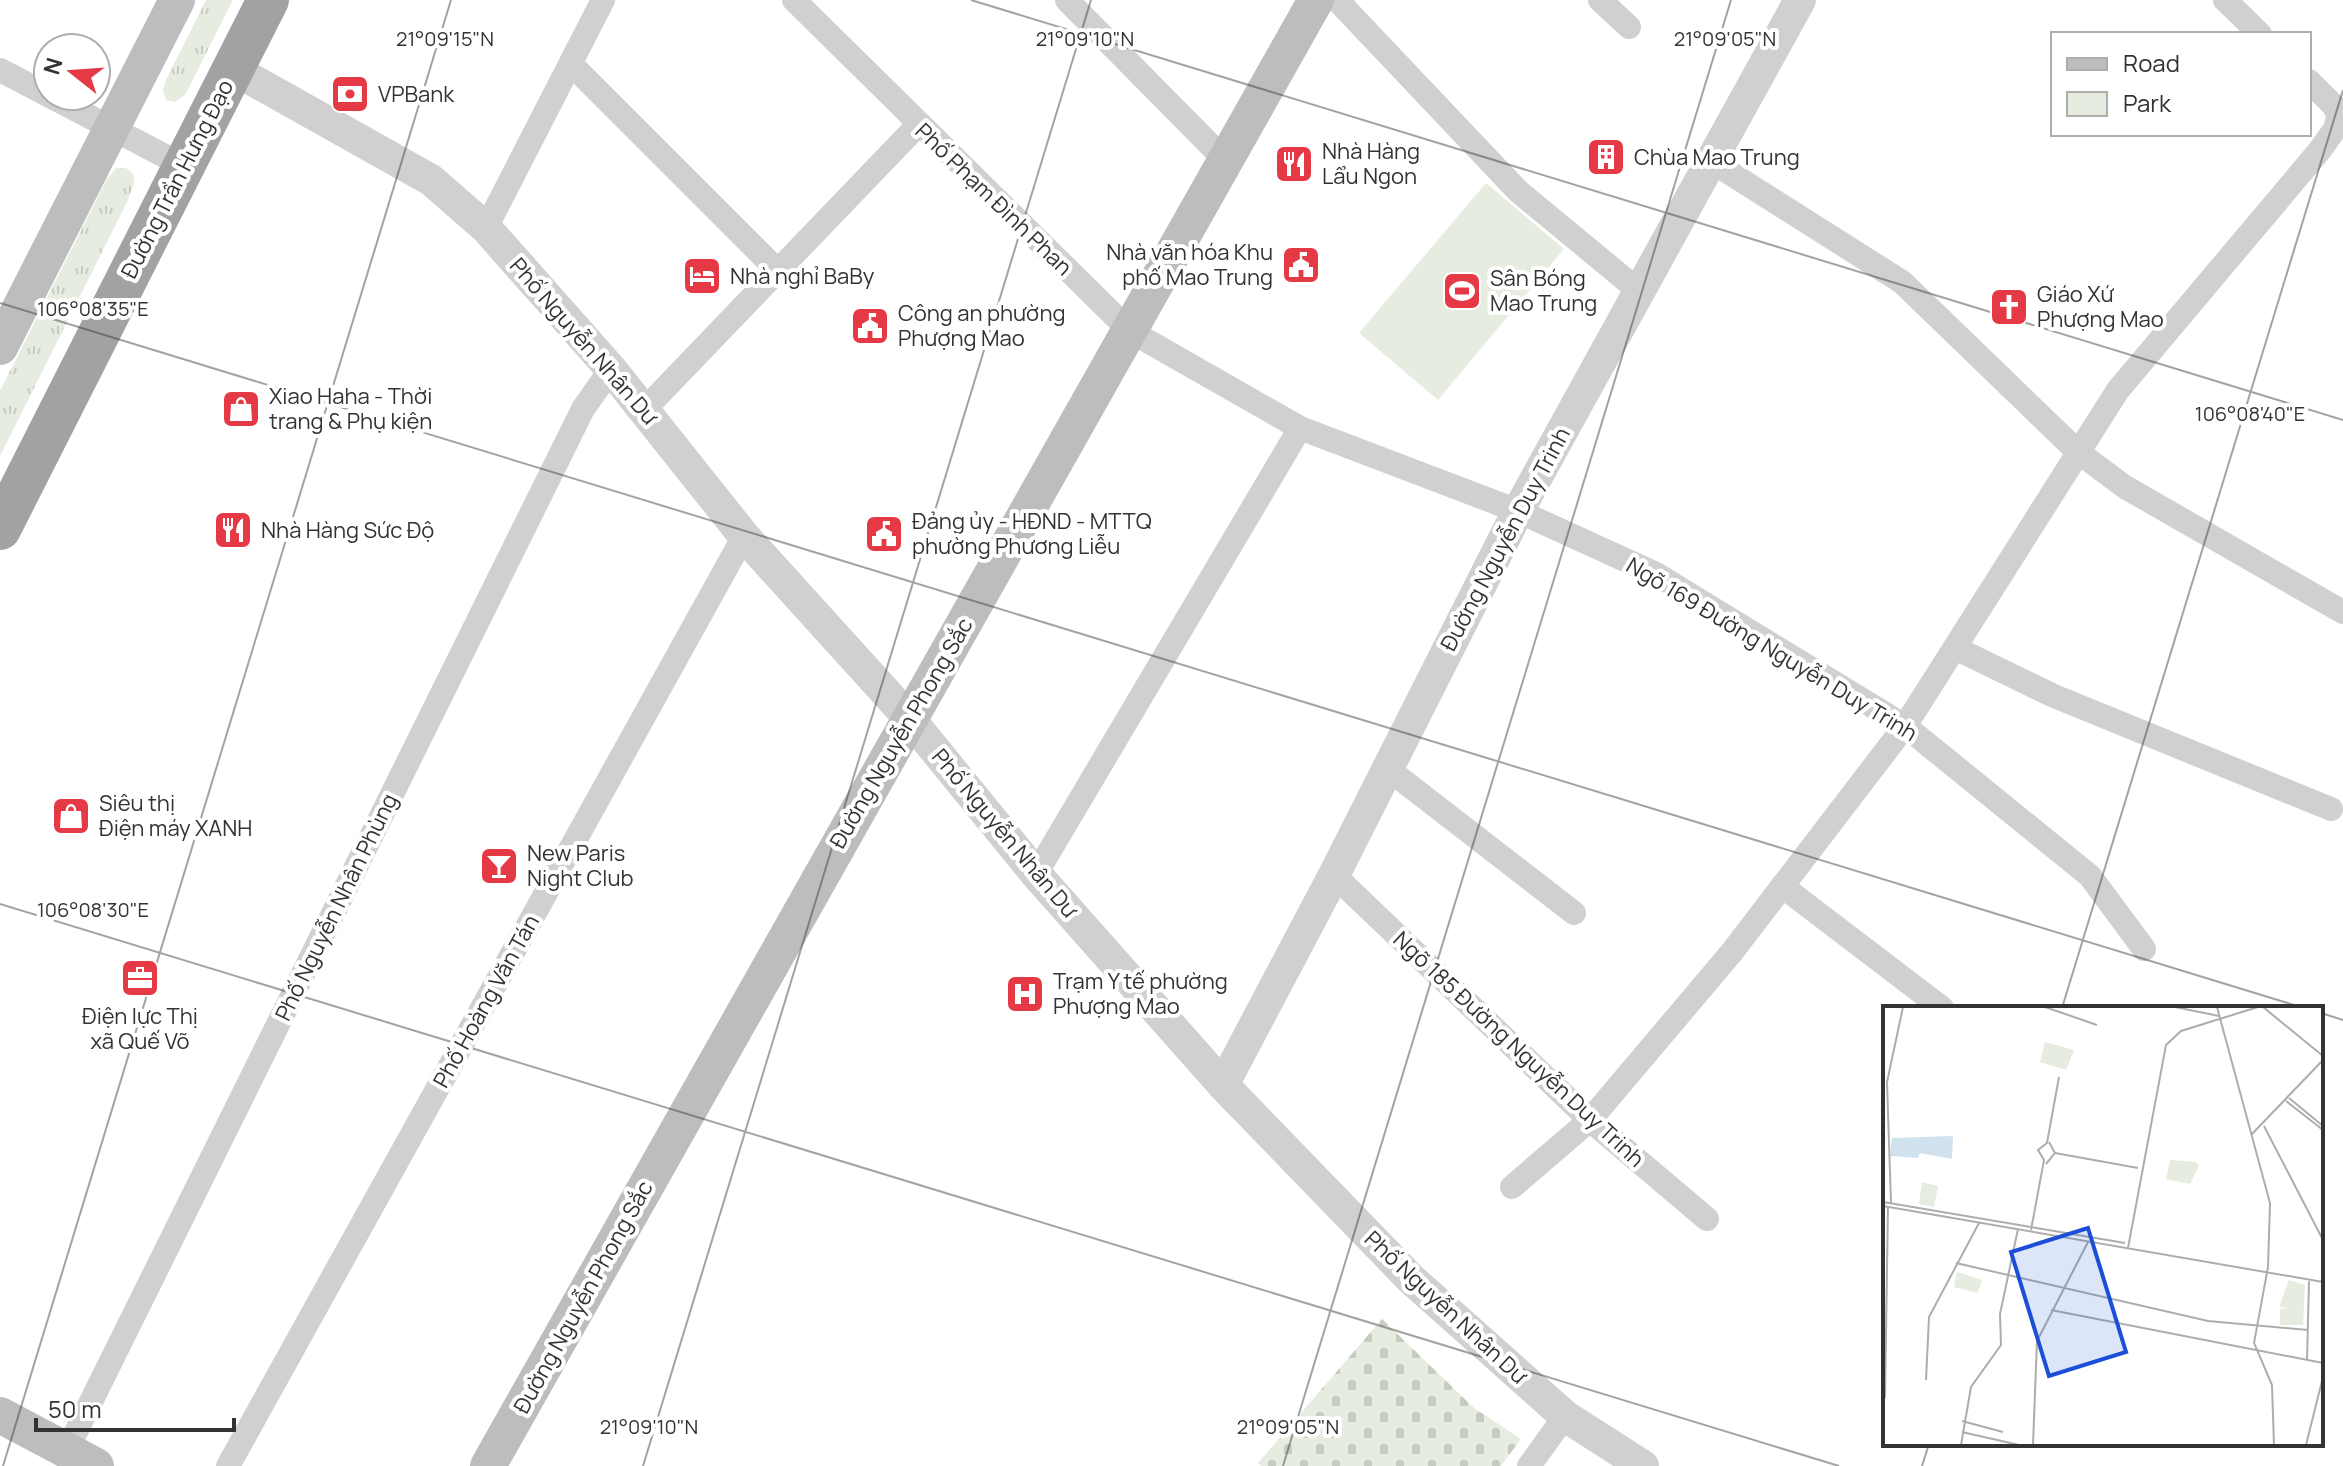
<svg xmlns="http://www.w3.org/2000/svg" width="2343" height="1466" viewBox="0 0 2343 1466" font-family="Manrope,sans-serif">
  <defs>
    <pattern id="grass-tufts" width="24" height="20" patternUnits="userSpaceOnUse" patternTransform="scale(2)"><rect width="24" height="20" fill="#e6ecdf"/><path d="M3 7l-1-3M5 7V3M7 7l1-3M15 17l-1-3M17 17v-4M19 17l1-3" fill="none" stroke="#c6cbc0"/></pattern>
    <pattern id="cemetery-stones" width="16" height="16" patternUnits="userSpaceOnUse" patternTransform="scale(2)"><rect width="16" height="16" fill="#e6ecdf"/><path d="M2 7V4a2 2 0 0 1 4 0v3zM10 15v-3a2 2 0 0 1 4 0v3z" fill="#c6cbc0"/></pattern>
  </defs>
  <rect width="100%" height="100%" fill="#fff"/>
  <g fill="url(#grass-tufts)">
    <path d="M206,0H233L185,95L175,102L166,100L163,90L166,80Z"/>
    <path d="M116,168H126L133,174L134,183L127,202L0,456V391L107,179Z"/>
  </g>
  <path fill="url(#cemetery-stones)" d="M1382,1319L1474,1408L1521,1439L1501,1466H1261L1258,1463Z"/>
  <path fill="#e6ecdf" d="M1486,183L1564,249L1438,400L1359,333Z"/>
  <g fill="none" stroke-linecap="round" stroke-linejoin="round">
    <g stroke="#d0d0d0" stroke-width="24">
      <path d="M794,0L1130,331L1300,428L1518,511L1656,574L1905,726L2090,876L2144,949"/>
      <path d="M1067,0L1225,160"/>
      <path d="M1337,0L1518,191L1639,291"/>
      <path d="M1600,0L1629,27"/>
      <path d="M2225,0L2260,34"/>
      <path d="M571,64L778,271"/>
      <path d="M0,70L184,166"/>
      <path d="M1711,161L1902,282L2078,452L2125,487L2343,612"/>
      <path d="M486,228L603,0"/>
      <path d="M644,410L918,125"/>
      <path d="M1955,648L2054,696L2331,809"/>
      <path d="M1388,769L1574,913"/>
      <path d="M1036,874L1300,428"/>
      <path d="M1334,875L1590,1120L1707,1219"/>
      <path d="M1782,886L1942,1008"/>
      <path d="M1512,1187L1590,1120L1732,952L1905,726L2118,390L2320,150L2335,129L2339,115L2333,105L2309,81"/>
      <path d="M67,1450L583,409L611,369"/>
      <path d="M228,1466L744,536"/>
      <path d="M1529,1466L1565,1416"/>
    </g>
    <g stroke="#d0d0d0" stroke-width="32">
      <path d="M233,69L431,180L486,228L611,369L744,536L909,718L1036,874L1223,1085L1410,1278L1565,1416L1643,1466"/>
      <path d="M1223,1085L1334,875L1518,511L1800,0"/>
    </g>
    <g stroke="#bdbdbd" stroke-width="36">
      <path d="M0,347L177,0"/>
      <path d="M0,1415L96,1466"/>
      <path d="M488,1466L1316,0"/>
    </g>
    <path stroke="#a2a2a2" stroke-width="42" d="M0,529L268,0"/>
  </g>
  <path fill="none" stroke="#333" stroke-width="2" stroke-opacity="0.45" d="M971,0L2343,420M0,303L2304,1008M0,904L1839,1466M2062,1008L2343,90M2321,1013L2343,1020M3,1466L451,0M643,1466L1091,0M1283,1466L1731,0M1922,1466L1929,1444"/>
  <defs>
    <symbol id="bank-square" viewBox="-11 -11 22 22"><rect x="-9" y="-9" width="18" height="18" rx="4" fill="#e63946" stroke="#fff"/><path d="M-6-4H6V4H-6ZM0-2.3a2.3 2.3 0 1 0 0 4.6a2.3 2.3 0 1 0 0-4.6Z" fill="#fff"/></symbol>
    <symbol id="building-square" viewBox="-11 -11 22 22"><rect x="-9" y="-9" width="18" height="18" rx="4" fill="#e63946" stroke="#fff"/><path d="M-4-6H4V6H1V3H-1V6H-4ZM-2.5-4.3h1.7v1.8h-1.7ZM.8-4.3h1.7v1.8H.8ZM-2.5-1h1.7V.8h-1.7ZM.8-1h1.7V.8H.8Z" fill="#fff"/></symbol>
    <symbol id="restaurant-square" viewBox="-11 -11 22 22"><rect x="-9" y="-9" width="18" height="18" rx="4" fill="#e63946" stroke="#fff"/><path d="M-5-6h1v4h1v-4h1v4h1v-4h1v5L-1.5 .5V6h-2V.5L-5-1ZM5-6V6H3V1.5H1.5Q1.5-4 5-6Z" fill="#fff"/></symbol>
    <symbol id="civic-square" viewBox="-11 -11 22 22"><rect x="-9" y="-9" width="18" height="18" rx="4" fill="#e63946" stroke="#fff"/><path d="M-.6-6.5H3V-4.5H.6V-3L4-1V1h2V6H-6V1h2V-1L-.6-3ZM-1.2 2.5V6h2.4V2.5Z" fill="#fff"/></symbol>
    <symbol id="hotel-square" viewBox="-11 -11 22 22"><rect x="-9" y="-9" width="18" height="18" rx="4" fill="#e63946" stroke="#fff"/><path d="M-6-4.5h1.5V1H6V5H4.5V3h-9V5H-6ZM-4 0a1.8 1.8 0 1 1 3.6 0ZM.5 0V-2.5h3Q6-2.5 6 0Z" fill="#fff"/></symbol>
    <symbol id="stadium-square" viewBox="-11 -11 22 22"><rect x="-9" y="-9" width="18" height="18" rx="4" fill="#e63946" stroke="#fff"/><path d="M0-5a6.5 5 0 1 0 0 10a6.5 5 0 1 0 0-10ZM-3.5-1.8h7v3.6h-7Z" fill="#fff"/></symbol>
    <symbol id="church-square" viewBox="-11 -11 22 22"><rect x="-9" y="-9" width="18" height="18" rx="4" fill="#e63946" stroke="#fff"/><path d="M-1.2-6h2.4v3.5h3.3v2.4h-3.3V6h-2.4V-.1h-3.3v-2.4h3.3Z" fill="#fff"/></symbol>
    <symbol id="shop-square" viewBox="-11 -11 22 22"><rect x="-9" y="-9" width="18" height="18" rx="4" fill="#e63946" stroke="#fff"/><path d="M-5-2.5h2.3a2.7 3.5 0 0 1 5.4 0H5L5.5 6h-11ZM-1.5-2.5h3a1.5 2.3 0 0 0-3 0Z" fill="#fff"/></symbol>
    <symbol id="bar-square" viewBox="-11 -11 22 22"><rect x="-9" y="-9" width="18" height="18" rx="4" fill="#e63946" stroke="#fff"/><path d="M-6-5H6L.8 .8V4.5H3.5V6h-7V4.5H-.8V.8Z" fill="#fff"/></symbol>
    <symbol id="office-square" viewBox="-11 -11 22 22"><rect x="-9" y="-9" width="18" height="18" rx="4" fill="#e63946" stroke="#fff"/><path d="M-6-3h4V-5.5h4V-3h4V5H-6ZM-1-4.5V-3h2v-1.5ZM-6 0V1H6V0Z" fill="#fff"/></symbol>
    <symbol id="hospital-square" viewBox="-11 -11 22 22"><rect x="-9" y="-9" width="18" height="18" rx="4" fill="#e63946" stroke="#fff"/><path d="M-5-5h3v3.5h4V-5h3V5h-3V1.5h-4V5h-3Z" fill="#fff"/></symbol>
  </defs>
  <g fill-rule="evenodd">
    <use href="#bank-square" x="328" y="72" width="44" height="44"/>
    <use href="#building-square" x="1584" y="135" width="44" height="44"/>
    <use href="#restaurant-square" x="1272" y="142" width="44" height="44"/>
    <use href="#civic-square" x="1279" y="243" width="44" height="44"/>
    <use href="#hotel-square" x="680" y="254" width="44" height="44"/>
    <use href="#stadium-square" x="1440" y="269" width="44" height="44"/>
    <use href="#church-square" x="1987" y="285" width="44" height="44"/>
    <use href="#civic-square" x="848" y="304" width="44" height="44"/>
    <use href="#shop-square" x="219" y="387" width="44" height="44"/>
    <use href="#restaurant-square" x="211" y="508" width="44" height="44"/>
    <use href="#civic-square" x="862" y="512" width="44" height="44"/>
    <use href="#shop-square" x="49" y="794" width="44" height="44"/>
    <use href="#bar-square" x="477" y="844" width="44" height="44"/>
    <use href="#office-square" x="118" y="956" width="44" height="44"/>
    <use href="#hospital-square" x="1003" y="972" width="44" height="44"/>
  </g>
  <g text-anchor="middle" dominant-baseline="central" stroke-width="8" stroke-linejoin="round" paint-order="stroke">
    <g font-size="22" fill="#333" stroke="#fff" text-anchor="start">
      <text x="378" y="94">VPBank</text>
      <text x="1322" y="151">Nhà Hàng<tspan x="1322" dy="25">Lẩu Ngon</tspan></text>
      <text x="1634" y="157">Chùa Mao Trung</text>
      <text x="1273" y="252" text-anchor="end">Nhà văn hóa Khu<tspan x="1273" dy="25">phố Mao Trung</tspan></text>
      <text x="730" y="276">Nhà nghỉ BaBy</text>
      <text x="1490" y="278">Sân Bóng<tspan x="1490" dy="25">Mao Trung</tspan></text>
      <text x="2037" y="294">Giáo Xứ<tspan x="2037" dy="25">Phượng Mao</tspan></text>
      <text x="898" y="313">Công an phường<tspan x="898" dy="25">Phượng Mao</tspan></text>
      <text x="269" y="396">Xiao Haha - Thời<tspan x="269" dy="25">trang &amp; Phụ kiện</tspan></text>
      <text x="912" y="521">Đảng ủy - HĐND - MTTQ<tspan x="912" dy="25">phường Phương Liễu</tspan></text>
      <text x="261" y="530">Nhà Hàng Sức Độ</text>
      <text x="99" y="803">Siêu thị<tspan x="99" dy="25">Điện máy XANH</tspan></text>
      <text x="527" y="853">New Paris<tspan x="527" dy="25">Night Club</tspan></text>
      <text x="1053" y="981">Trạm Y tế phường<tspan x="1053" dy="25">Phượng Mao</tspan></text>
      <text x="140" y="1016" text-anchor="middle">Điện lực Thị<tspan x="140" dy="25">xã Quế Võ</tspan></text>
    </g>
    <g font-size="22" fill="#333" stroke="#fff">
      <text transform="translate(177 179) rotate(-63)">Đường Trần Hưng Đạo</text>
      <text transform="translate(994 199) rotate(44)">Phố Phạm Đình Phan</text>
      <text transform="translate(584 341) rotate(49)">Phố Nguyễn Nhân Dư</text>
      <text transform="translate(1505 539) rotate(-62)">Đường Nguyễn Duy Trinh</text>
      <text transform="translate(1772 649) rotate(31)">Ngõ 169 Đường Nguyễn Duy Trinh</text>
      <text transform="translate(901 733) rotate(-60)">Đường Nguyễn Phong Sắc</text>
      <text transform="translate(1005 833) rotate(50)">Phố Nguyễn Nhân Dư</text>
      <text transform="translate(336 907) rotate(-64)">Phố Nguyễn Nhân Phùng</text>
      <text transform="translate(486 1001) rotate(-61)">Phố Hoàng Văn Tán</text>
      <text transform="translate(1519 1049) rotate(43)">Ngõ 185 Đường Nguyễn Duy Trinh</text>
      <text transform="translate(583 1297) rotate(-61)">Đường Nguyễn Phong Sắc</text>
      <text transform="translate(1446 1307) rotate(43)">Phố Nguyễn Nhân Dư</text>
    </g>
  </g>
  <g transform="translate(1883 1006)">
    <rect width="440" height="440" fill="#fff"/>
    <path d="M39,176L55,180L51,201L36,198Z" fill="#e6ecdf"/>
    <path d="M162,36L191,44L183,64L157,56ZM74,266L99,274L95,287L71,281Z" fill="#e6ecdf"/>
    <path d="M287,154L313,156L316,160L307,178L283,173ZM406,274L422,279L420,319H397V303L407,302L396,301Z" fill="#e6ecdf"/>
    <path d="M70,130L69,153L37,147L35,152L7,150L9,132Z" fill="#cfe2ee"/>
    <path fill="none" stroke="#adadad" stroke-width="2" d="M162,1L214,19M292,1L336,10M334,1L387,197L385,261L371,337L389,379L391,439M380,1L440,50M406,92L440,120M403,95L440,124M381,120L440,234M369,128L440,54M172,147L255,162M163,158L172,147L166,136M0,196L242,237M8,197L4,76L20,1M0,200L440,276M148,224L161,154L155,144L164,137L176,71M245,242L283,39L298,25L375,1M73,257L325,315L425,324M168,304L440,357M424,354L426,275M43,374L46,311L96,217M2,392L5,200M79,415L120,426M79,426L136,439M78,439L88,381L118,339L117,308L135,223M150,439L154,335L205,236M423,439L440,371"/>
    <path fill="#1d4ed8" fill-opacity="0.15" stroke="#1d4ed8" stroke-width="4" d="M205,222L243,346L166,370L128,246Z"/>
    <rect width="440" height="440" fill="none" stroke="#333" stroke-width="4"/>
  </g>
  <g font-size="20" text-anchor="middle" fill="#333" stroke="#fff" stroke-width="8" stroke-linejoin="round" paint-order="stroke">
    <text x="445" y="46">21°09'15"N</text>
    <text x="1085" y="46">21°09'10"N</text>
    <text x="1725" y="46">21°09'05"N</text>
    <text x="93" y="316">106°08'35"E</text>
    <text x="2250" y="421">106°08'40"E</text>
    <text x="93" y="917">106°08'30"E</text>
    <text x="649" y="1434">21°09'10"N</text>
    <text x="1288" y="1434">21°09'05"N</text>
  </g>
  <rect x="2051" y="32" width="260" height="104" fill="#ffffff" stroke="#adadad" stroke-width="2"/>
  <rect x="2067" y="58" width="40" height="12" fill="#bdbdbd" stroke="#adadad" stroke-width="2"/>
  <text x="2123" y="72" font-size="24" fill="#333333">Road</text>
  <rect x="2067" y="92" width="40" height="24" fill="#e6ecdf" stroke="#adadad" stroke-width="2"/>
  <text x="2123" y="112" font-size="24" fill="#333333">Park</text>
  <g transform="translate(72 72) rotate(287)"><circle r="38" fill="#ffffff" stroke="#adadad" stroke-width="2"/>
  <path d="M0-6L14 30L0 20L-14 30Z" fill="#e63946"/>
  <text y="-12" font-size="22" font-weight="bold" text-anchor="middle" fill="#333333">N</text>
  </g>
  <path d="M36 1418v12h198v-12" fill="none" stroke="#333333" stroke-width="4"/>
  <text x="48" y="1418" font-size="24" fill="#333333" stroke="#ffffff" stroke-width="6" paint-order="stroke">50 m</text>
</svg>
